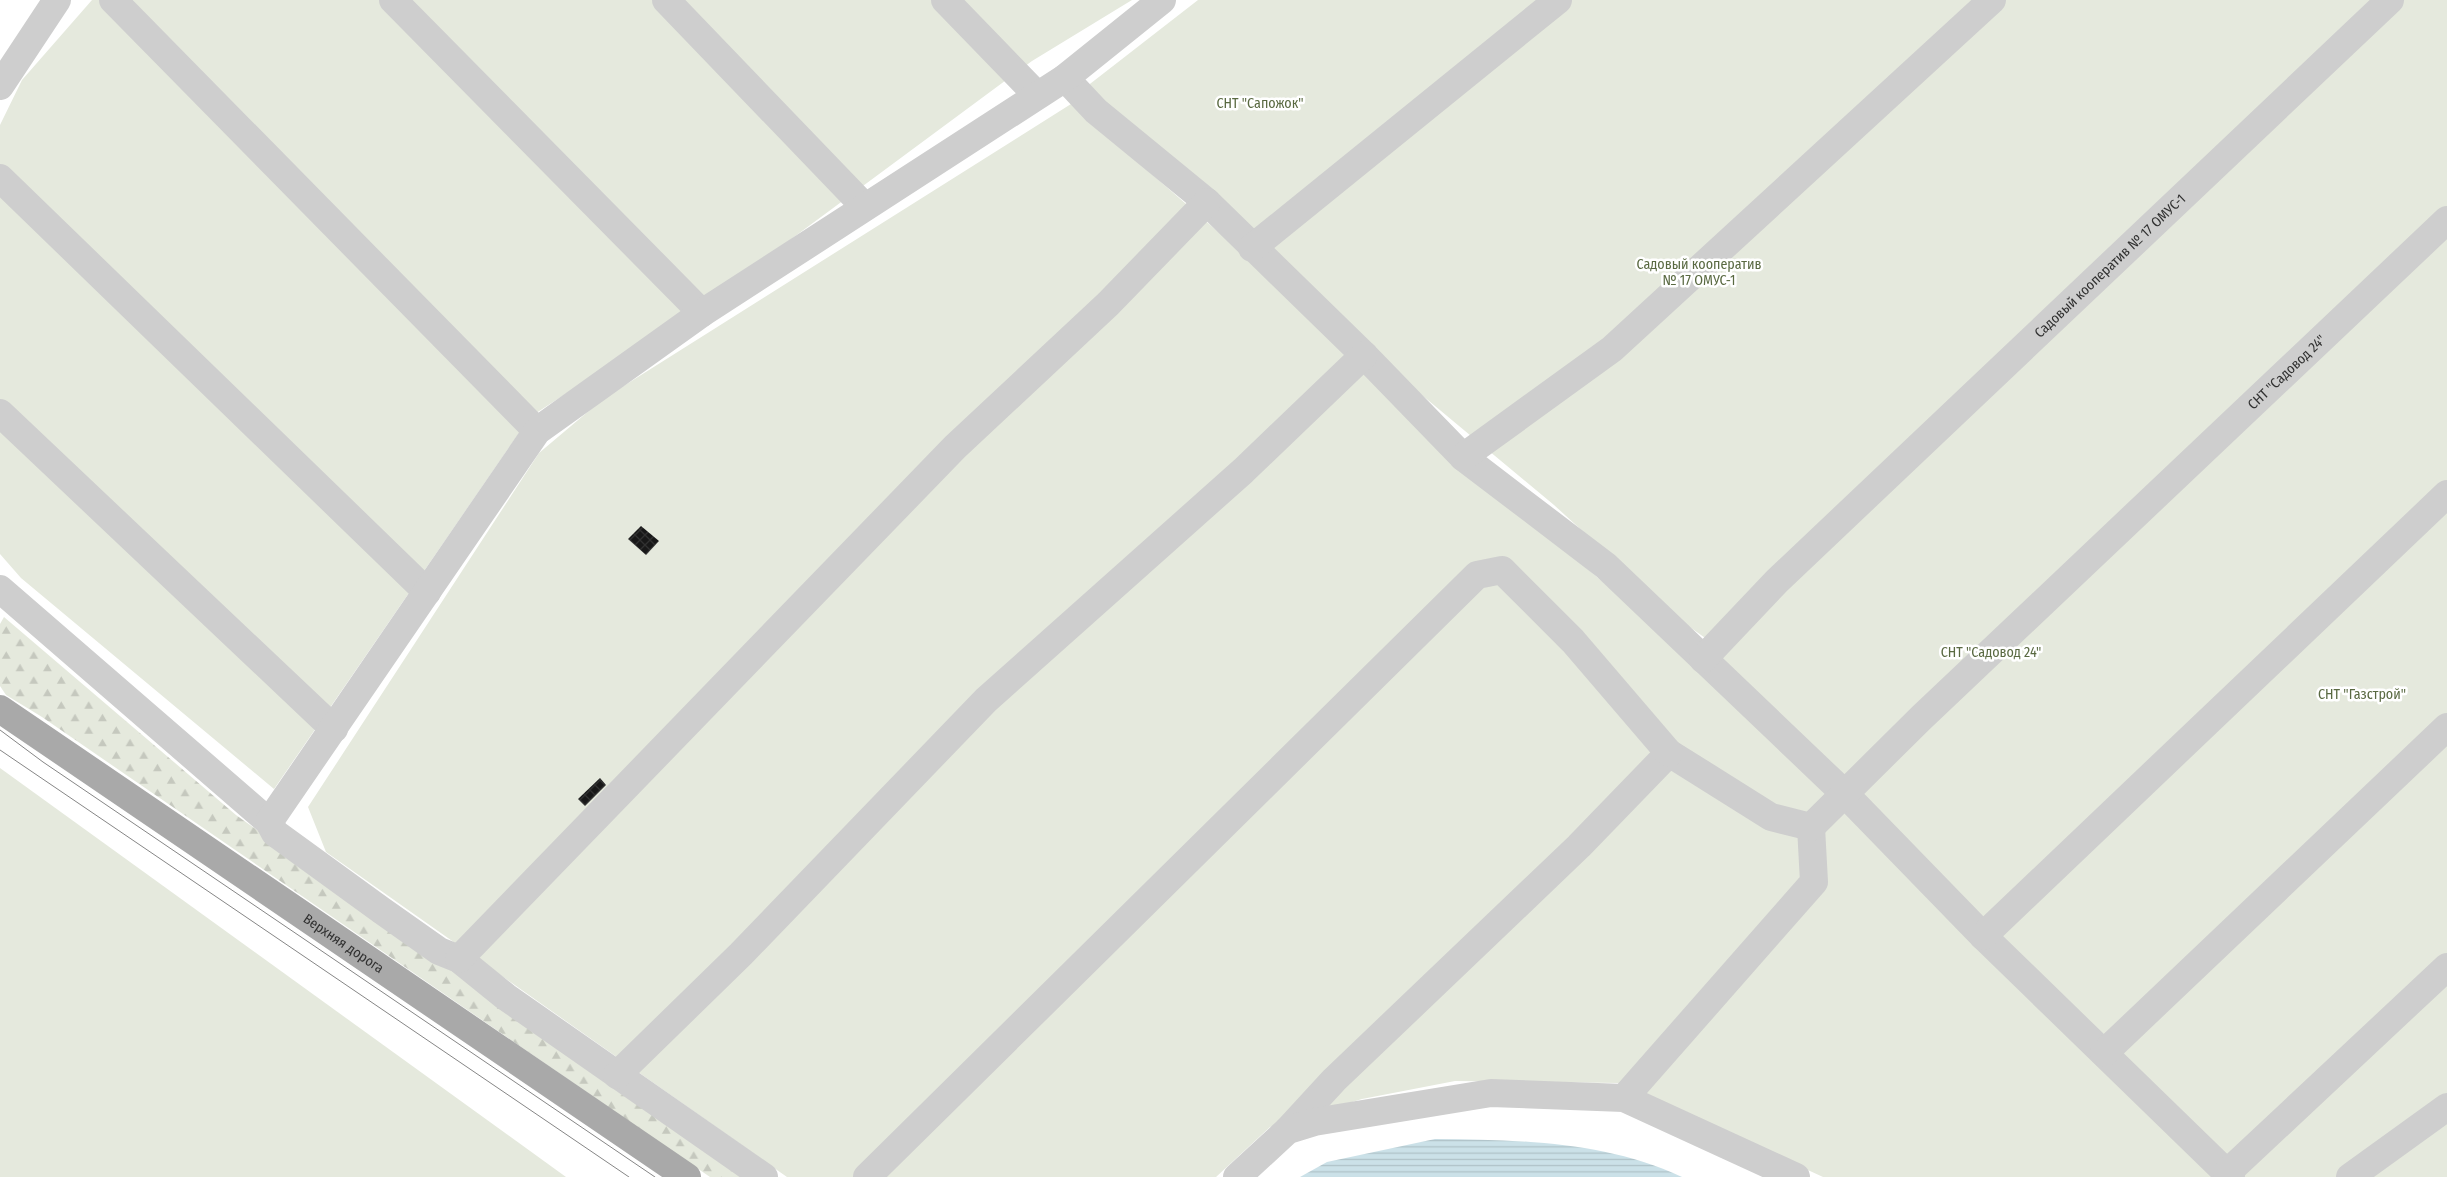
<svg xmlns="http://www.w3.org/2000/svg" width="2447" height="1177" viewBox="0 0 2447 1177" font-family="'Fira Sans Condensed',sans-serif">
  <defs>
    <pattern id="forest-firs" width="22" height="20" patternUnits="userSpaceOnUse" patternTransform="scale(1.25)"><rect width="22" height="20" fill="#e5e9dd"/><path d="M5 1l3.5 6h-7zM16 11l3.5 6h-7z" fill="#c5c8be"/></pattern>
    <pattern id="water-rules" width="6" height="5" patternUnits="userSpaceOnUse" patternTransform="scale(1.25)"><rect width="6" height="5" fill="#cbe1e8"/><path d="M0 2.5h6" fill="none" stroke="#afc2c7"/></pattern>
    <pattern id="building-cross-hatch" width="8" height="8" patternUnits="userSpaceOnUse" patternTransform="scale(1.25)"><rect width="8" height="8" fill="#181818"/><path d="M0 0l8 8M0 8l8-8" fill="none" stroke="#313131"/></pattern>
  </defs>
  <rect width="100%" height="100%" fill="#fff"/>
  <path fill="url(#forest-firs)" d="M4,617L236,815L748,1177H710L42,717L6,695L0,686V624Z"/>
  <g fill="#e5e9dd">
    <path d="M92,0H1132L1032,61L702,305L530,417L274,789L21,578L0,554V125L22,80Z"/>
    <path d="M1198,0H1546L1257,237L1086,87Z"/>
    <path d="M1569,0H2377L1708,640L1680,620L1554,505L1399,376L1269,246Z"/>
    <path d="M2404,0H2447V481L1980,923L1722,667L1718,650Z"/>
    <path d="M1071,104L1239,250L1526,517L1700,664L2214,1177H1823L1620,1083L1455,1081L1362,1099L1270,1127L1216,1177H787L326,852L308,807L539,453L603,399Z"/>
    <path d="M2447,509V716L2104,1042L1997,939Z"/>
    <path d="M2447,743V1097L2337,1177H2238L2118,1058Z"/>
    <path d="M0,768L566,1177H0Z"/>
    <path d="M2447,1119V1177H2368Z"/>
  </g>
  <path fill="url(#water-rules)" d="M1435,1139C1520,1140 1604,1141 1682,1177H1300L1327,1162Z"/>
  <g fill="url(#building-cross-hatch)">
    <path d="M641,526L659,541L646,555L628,539Z"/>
    <path d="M600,778L606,785L585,806L578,799Z"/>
  </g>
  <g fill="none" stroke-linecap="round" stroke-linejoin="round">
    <g stroke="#cecece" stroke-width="28">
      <path d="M113,0L537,431"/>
      <path d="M393,0L702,313"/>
      <path d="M666,0L865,207"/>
      <path d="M945,0L1037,95"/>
      <path d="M1065,78L1096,111L1207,202L1364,355L1463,457L1606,566L1844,793L1983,936L2231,1177"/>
      <path d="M0,86L57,0"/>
      <path d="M0,178L427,592"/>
      <path d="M1252,248L1558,0"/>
      <path d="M0,413L334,729"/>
      <path d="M1463,457L1612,349L1992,0"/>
      <path d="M0,589L269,822L275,833L381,910L439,951L459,959L506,997L764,1177"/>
      <path id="s1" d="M1703,659L1777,581L2390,0"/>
      <path d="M269,822L537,431L702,313L1065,78L1162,0"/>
      <path d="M1983,936L2447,494"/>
      <path d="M459,959L955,447L1108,304L1207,202"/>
      <path d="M2104,1053L2447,727"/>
      <path d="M617,1075L741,954L986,700L1243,471L1364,355"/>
      <path d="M1624,1098L1814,882L1811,827"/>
      <path id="s2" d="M1288,1130L1334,1080L1579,846L1669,753L1771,817L1811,827L1921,718L2447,220"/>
      <path d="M2227,1173L2447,967"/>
      <path d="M867,1177L1477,575L1502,570L1573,641L1669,753"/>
      <path d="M1237,1177L1288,1130L1314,1122L1491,1093L1624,1098L1796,1177"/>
      <path d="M2350,1177L2447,1107"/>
    </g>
    <path stroke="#a9a9a9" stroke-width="28" id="s3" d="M0,709L687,1177"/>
    <g stroke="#868686" stroke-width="1">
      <path d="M0,730L43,762L655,1177"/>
      <path d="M0,750L629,1177"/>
    </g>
  </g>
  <g text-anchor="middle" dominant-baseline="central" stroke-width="5" stroke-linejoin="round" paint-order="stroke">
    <g font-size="14" fill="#596941" stroke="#fff">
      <text x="1260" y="103">СНТ "Сапожок"</text>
      <text x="1699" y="264">Садовый кооператив<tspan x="1699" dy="16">№ 17 ОМУС-1</tspan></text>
      <text x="1991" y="652">СНТ "Садовод 24"</text>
      <text x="2362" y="694">СНТ "Газстрой"</text>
    </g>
    <g font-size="14" fill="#313131" stroke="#fff">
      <text stroke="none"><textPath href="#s1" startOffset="566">Садовый кооператив № 17 ОМУС-1</textPath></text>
      <text stroke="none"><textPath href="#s2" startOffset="1356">СНТ "Садовод 24"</textPath></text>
      <text stroke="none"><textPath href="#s3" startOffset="416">Верхняя дорога</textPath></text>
    </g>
  </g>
</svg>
